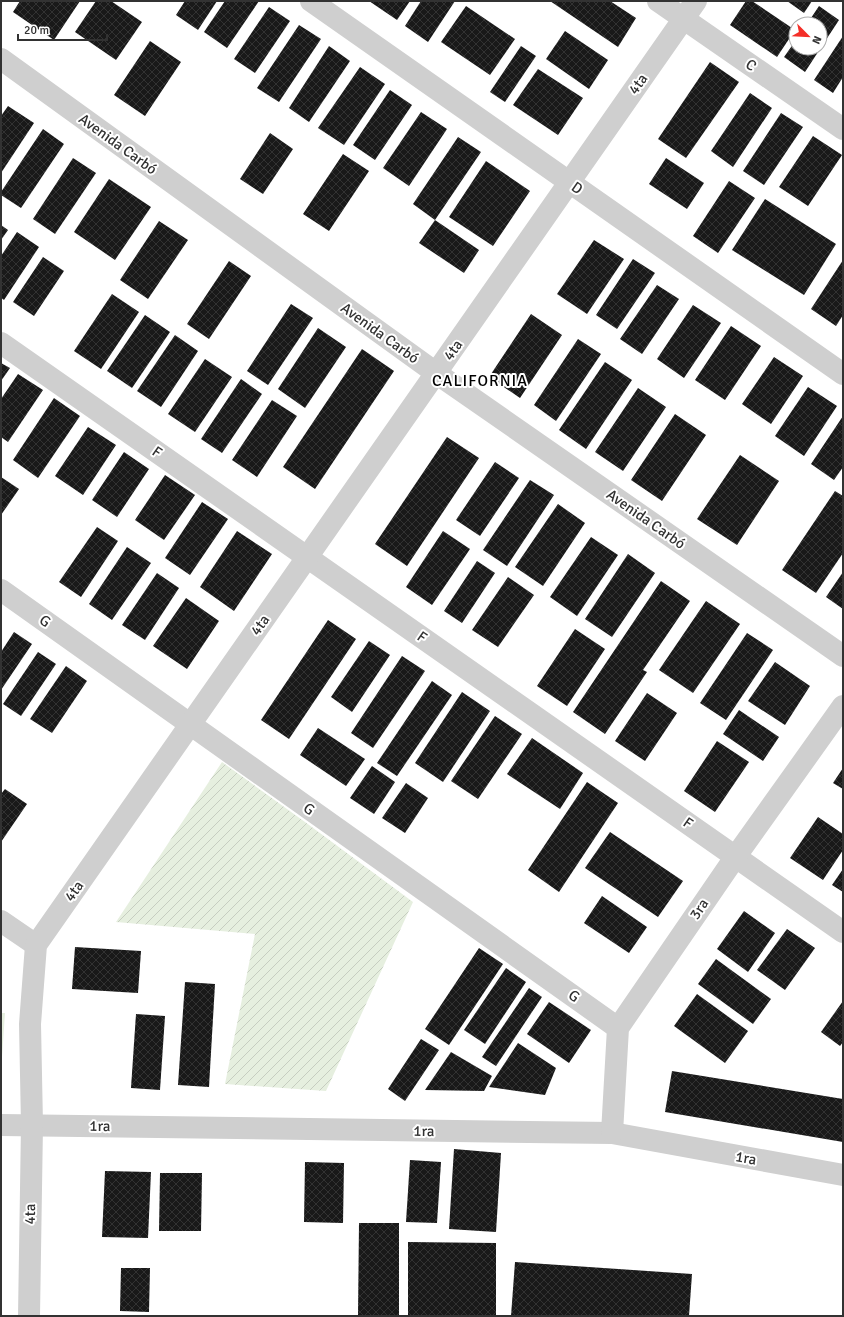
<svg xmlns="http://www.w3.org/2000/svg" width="844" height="1317" viewBox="0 0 844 1317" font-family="Signika,sans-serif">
  <defs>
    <pattern id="garden-furrows" width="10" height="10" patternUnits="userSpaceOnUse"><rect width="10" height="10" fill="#e6efdf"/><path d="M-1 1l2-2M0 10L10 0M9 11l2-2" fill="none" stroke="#c6cdc0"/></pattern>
    <pattern id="building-cross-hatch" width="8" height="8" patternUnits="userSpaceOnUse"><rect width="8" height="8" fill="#191919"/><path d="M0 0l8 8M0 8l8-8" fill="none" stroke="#323232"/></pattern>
  </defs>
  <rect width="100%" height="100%" fill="#fff"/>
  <path fill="#e6efdf" d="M1,1013H5L1,1072Z"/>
  <path fill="url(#garden-furrows)" d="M222,762L305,822L413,902L326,1091L225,1084L255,934L116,922Z"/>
  <g fill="url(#building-cross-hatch)">
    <path d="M20,1H80L54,40L13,12Z"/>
    <path d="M96,1H111L142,22L116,60L75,32Z"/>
    <path d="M185,1H217L198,30L176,15Z"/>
    <path d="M225,1H259L227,48L204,32Z"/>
    <path d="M369,1H410L397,20Z"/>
    <path d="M421,1H455L428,42L405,26Z"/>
    <path d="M550,1H610L636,18L618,47Z"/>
    <path d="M746,1H752L795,30L777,57L730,25Z"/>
    <path d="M787,1H812L804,13Z"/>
    <path d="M466,6L515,39L490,75L441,42Z"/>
    <path d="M819,6L839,20L805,72L784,57L796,40V48H820V24H807Z"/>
    <path d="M269,7L290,21L255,73L234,59Z"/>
    <path d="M299,25L321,39L279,102L257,88Z"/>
    <path d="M565,31L608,60L589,89L546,59Z"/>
    <path d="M843,36V77L833,93L814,80Z"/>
    <path d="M150,41L181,62L145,116L114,95Z"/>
    <path d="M329,46L350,61L309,122L289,108Z"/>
    <path d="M521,46L536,56L505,102L490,92Z"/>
    <path d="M710,62L739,82L686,158L658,139Z"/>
    <path d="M360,67L385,84L344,145L318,128Z"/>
    <path d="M538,69L583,98L558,135L513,105Z"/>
    <path d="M390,90L412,105L375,160L353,145Z"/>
    <path d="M750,93L772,108L733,167L711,151Z"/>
    <path d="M8,106L34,123L1,173V116Z"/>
    <path d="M421,112L447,129L409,186L383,168Z"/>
    <path d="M781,113L803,127L764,185L743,171Z"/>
    <path d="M43,129L64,144L21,208L1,195V192Z"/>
    <path d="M270,133L293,149L263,194L240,179Z"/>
    <path d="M813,136L842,155L808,206L779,187Z"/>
    <path d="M458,137L481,152L435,220L413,204Z"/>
    <path d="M343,154L369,171L329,231L303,214Z"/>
    <path d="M73,158L96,173L55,234L33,219Z"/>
    <path d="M666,158L704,183L687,209L649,184Z"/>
    <path d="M486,161L530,191L493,246L449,217Z"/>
    <path d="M109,179L151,207L115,260L74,232Z"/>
    <path d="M729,181L755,198L718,253L693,236Z"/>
    <path d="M765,199L836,244L804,295L732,250Z"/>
    <path d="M435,220L479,250L464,273L419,243Z"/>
    <path d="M159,221L188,240L148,299L120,280Z"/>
    <path d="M1,225L8,230L1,240Z"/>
    <path d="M17,232L39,247L4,300L1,298V256Z"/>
    <path d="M594,240L624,259L587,314L557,294Z"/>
    <path d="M43,257L64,271L34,316L13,302Z"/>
    <path d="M633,259L655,273L617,329L596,315Z"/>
    <path d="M843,260V315L836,326L811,309Z"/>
    <path d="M229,261L251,276L209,339L187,324Z"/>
    <path d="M657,285L679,299L642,354L620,339Z"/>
    <path d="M112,294L139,312L101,369L74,351Z"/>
    <path d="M291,304L313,318L268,385L247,371Z"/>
    <path d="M693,305L721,323L684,378L657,359Z"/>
    <path d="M531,314L562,335L520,398L489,377Z"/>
    <path d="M145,315L170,332L132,388L107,371Z"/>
    <path d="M731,326L761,346L725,400L695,380Z"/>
    <path d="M318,328L346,347L305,408L278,389Z"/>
    <path d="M175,335L198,351L161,407L137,391Z"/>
    <path d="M578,339L601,354L556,421L534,405Z"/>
    <path d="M362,349L394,371L315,489L283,467Z"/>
    <path d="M774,357L803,376L771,424L742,404Z"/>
    <path d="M205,359L232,377L195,432L168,414Z"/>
    <path d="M605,362L632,380L586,449L559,430Z"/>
    <path d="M1,363L10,368L1,381Z"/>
    <path d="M18,374L43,390L8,442L1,437V399Z"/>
    <path d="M241,379L262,394L222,453L201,439Z"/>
    <path d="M808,387L837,406L804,456L775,436Z"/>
    <path d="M638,388L666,407L623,471L595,452Z"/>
    <path d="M54,398L80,416L38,478L13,460Z"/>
    <path d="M272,400L297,416L257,477L232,460Z"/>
    <path d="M675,414L706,435L662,501L631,480Z"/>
    <path d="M843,416V467L834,480L811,464Z"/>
    <path d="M88,427L116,445L83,495L55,476Z"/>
    <path d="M447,437L479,458L407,566L375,544Z"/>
    <path d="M124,452L149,469L117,517L92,500Z"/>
    <path d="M740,455L779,481L737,545L697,519Z"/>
    <path d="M495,462L519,478L480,536L456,520Z"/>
    <path d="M165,475L195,495L164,540L135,520Z"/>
    <path d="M1,477L19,489L1,515Z"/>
    <path d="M530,480L554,495L507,566L483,550Z"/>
    <path d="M835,491L843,496V553L816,593L782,570Z"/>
    <path d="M202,502L228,519L190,575L165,558Z"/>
    <path d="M558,504L585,523L543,586L515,567Z"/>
    <path d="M97,527L118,541L81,597L59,582Z"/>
    <path d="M237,531L272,554L234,611L200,587Z"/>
    <path d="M443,531L470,549L432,605L406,587Z"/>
    <path d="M591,537L618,555L577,616L550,597Z"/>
    <path d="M127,547L151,563L112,620L89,604Z"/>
    <path d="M628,554L655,573L612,637L585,619Z"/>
    <path d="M477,561L495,573L462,623L444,611Z"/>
    <path d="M843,572V609L826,597Z"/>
    <path d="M157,573L179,588L145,640L122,625Z"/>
    <path d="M508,577L534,595L498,647L472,630Z"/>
    <path d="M661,581L690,601L643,670L647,672L605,734L573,712Z"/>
    <path d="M186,598L219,621L187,669L153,646Z"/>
    <path d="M706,601L740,624L693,693L659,670Z"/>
    <path d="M328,620L356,639L289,739L261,720Z"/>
    <path d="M575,629L605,649L567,706L537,686Z"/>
    <path d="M14,632L32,644L1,690V652Z"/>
    <path d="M747,633L773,650L726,720L700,703Z"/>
    <path d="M369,641L390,655L352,712L331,697Z"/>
    <path d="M38,652L56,664L21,716L3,704Z"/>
    <path d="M402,656L425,671L373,748L351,733Z"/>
    <path d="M775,662L810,686L785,725L748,701Z"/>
    <path d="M66,666L87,681L52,733L30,719Z"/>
    <path d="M432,681L452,695L397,776L377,763Z"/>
    <path d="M462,692L490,711L443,782L415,763Z"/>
    <path d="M647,693L677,713L645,761L615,741Z"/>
    <path d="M739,710L779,737L763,761L723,734Z"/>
    <path d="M495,716L522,734L478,799L451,781Z"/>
    <path d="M318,728L365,759L346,786L300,755Z"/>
    <path d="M532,738L583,773L560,809L507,774Z"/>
    <path d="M717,741L749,762L715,812L684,791Z"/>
    <path d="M372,766L395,782L374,814L350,798Z"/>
    <path d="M843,768V789L833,783Z"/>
    <path d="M587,782L618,803L559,892L528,870Z"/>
    <path d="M406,783L428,798L405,833L382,818Z"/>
    <path d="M5,789L27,804L1,842V794Z"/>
    <path d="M818,817L843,834V850L823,880L790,858Z"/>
    <path d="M610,832L683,881L658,917L585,868Z"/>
    <path d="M843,869V892L832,885Z"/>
    <path d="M602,896L647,927L629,953L584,923Z"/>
    <path d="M744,911L775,933L748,972L717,949Z"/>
    <path d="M787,929L815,948L785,990L757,970Z"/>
    <path d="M75,947L141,951L138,993L72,989Z"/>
    <path d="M479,948L503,964L449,1045L425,1029Z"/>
    <path d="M716,959L771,999L753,1024L698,984Z"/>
    <path d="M506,968L526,982L485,1044L464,1030Z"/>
    <path d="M185,982L215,984L209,1087L178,1085Z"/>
    <path d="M529,988L542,997L496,1066L482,1057Z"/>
    <path d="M697,994L748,1031L725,1063L674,1026Z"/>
    <path d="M843,1001V1042L840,1046L821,1032Z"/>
    <path d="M549,1002L591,1030L569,1063L527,1034Z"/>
    <path d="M136,1014L165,1016L160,1090L131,1088Z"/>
    <path d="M421,1039L439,1050L405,1101L388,1089Z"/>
    <path d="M518,1043L556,1068L545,1095L489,1087Z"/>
    <path d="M451,1052L492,1076L484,1091L425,1090Z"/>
    <path d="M672,1071L843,1099V1142L665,1112Z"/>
    <path d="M454,1149L501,1153L496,1232L449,1229Z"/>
    <path d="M410,1160L441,1162L437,1223L406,1222Z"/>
    <path d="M305,1162L344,1163L343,1223L304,1222Z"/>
    <path d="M105,1171L151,1172L148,1238L102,1237Z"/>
    <path d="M160,1173H202L201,1231H159Z"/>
    <path d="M359,1223H399V1316H358Z"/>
    <path d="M408,1242L496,1243V1316H408Z"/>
    <path d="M515,1262L692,1274L689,1316H511Z"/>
    <path d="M121,1268H150L149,1312L120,1311Z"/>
  </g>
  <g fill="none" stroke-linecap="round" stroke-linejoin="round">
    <g stroke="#cfcfcf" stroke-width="22">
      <path d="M311,1L843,374"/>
      <path d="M658,1L843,129"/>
      <path d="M1,59L436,373L843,656"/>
      <path d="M1,343L843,932"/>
      <path d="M1,590L618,1028"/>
      <path d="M1,921L36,945"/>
      <path d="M1,1125L612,1133L843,1175"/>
      <path d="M612,1133L618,1028L736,856L843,706"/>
      <path d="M29,1316L32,1125L30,1024L36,945L696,1"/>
    </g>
  </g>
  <g text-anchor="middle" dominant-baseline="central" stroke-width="4" stroke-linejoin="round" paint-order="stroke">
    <g font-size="15" fill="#323232" stroke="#fff">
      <text transform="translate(751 65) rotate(35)">C</text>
      <text transform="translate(638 84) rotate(-55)">4ta</text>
      <text transform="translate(118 144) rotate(36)">Avenida Carbó</text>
      <text transform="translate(577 188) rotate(35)">D</text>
      <text transform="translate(380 333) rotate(36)">Avenida Carbó</text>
      <text transform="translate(453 350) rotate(-55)">4ta</text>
      <text transform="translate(157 452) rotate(35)">F</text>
      <text transform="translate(646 519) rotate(35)">Avenida Carbó</text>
      <text transform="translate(45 621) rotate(35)">G</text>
      <text transform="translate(260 625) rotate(-55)">4ta</text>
      <text transform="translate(422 637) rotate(35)">F</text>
      <text transform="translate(309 809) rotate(35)">G</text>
      <text transform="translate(688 823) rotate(35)">F</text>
      <text transform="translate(74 891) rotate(-55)">4ta</text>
      <text transform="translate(699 909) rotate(-56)">3ra</text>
      <text transform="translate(574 996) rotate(35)">G</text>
      <text transform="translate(100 1126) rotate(1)">1ra</text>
      <text transform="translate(424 1131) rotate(1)">1ra</text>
      <text transform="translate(746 1158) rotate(10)">1ra</text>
      <text transform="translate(30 1214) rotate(-89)">4ta</text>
    </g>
    <g font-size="16" letter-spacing="1" fill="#000" stroke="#fff">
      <text x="480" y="381">CALIFORNIA</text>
    </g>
  </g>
  <rect width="844" height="1317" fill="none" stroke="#323232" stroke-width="4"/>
  <g transform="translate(808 36) rotate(114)"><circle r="19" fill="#ffffff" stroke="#adadad"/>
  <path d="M0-3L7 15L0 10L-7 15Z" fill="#f42f28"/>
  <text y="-6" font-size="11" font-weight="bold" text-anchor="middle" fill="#323232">N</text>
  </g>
  <path d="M18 34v6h89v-6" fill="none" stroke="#323232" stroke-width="2"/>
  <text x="24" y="34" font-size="12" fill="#323232" stroke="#ffffff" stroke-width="3" paint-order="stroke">20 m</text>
</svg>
